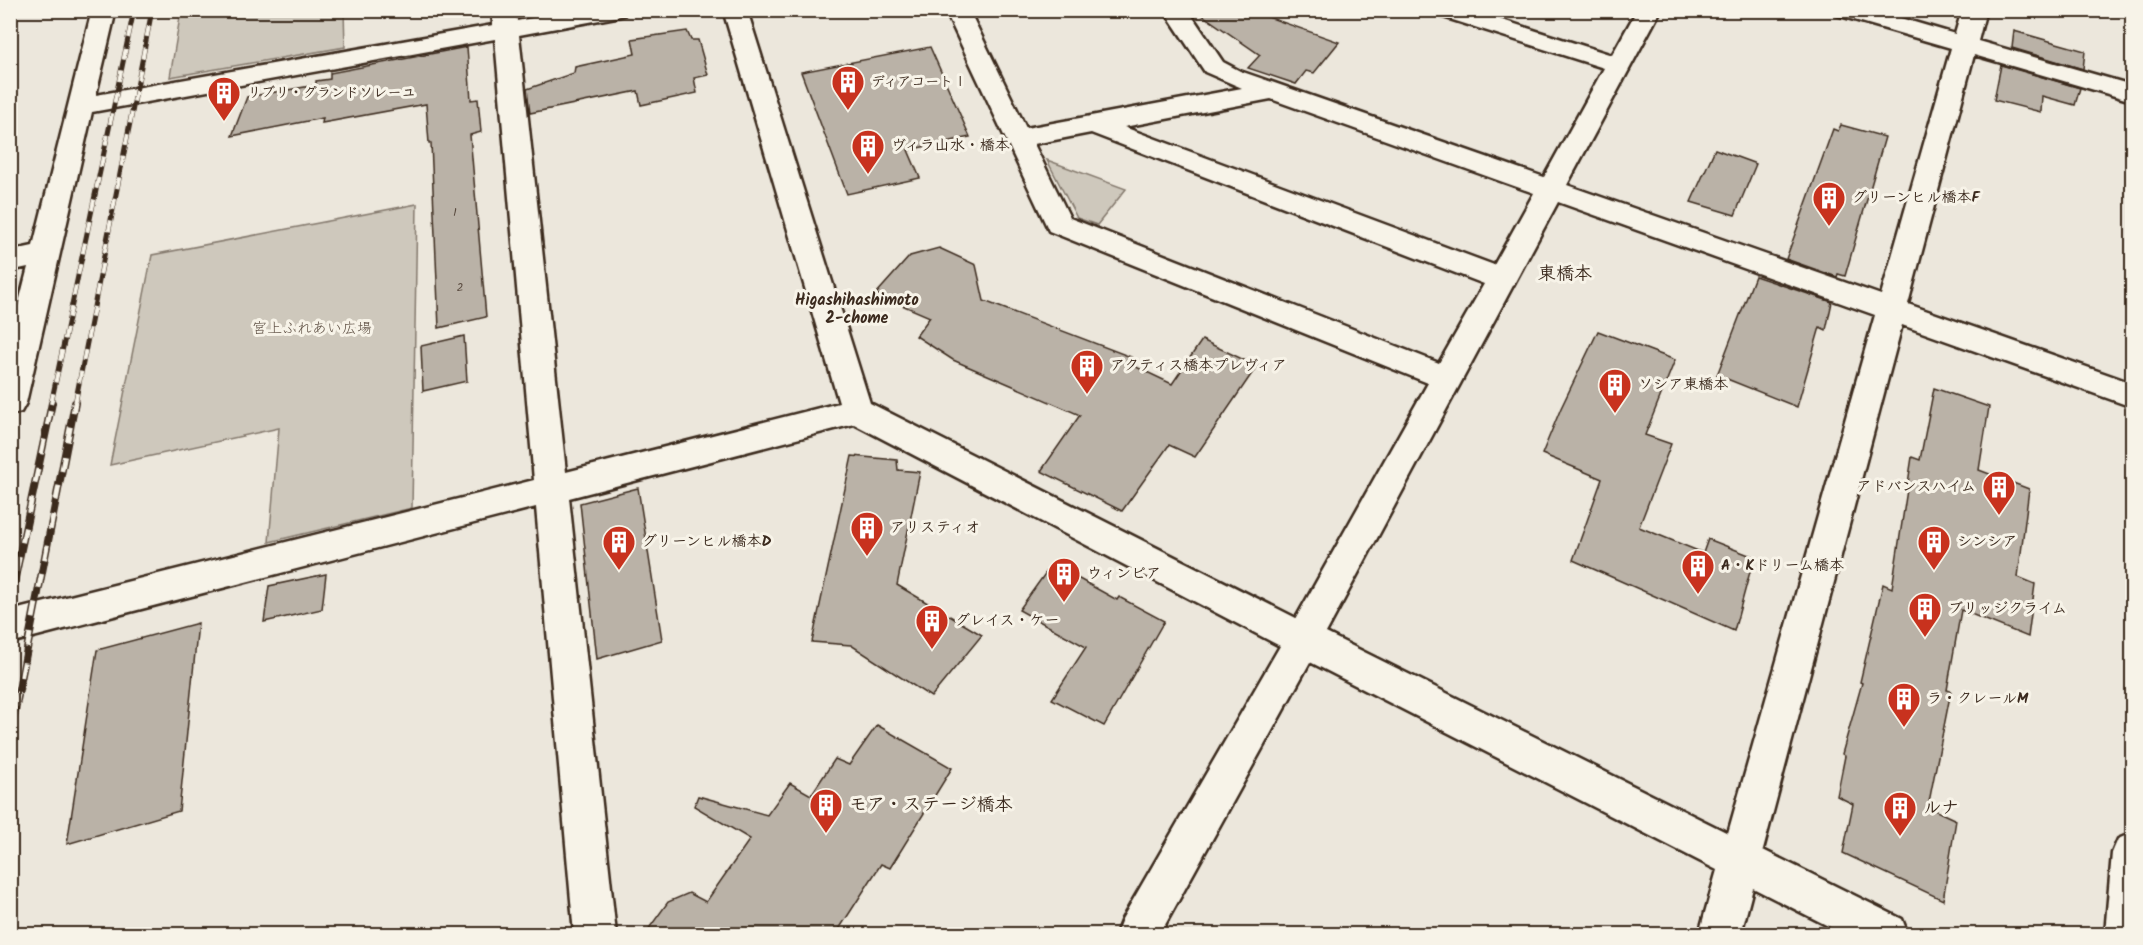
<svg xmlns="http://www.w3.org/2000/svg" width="2143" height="945" viewBox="0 0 2143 945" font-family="Kalam,'Klee One',sans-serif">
  <rect width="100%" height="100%" fill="#ece7dc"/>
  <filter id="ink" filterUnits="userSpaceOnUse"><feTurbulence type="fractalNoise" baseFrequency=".0167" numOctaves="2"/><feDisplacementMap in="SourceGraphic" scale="12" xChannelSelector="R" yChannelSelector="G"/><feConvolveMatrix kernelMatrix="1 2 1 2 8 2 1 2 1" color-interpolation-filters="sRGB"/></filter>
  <g filter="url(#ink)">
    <g fill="#cec8bc" stroke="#84796d" stroke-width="1.5">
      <path d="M181,11H344L345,47L170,77Z"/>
      <path d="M1047,160L1126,189L1097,225L1077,218Z"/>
      <path d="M417,204L412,508L269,542L279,428L110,465L152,255Z"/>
    </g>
    <g fill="#bab2a7" stroke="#3b2a1e" stroke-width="1.5">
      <path d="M1195,10H1248L1339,42L1314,73L1306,71L1296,84L1248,68L1260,55Z"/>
      <path d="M687,31L691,40H698L708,75L694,78L697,93L641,105L638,91L530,113L527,89L574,73L575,67L635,54L632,39Z"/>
      <path d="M2014,31L2085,51L2083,69L2012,48Z"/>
      <path d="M467,47L471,100L478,99L481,132L470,135L486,317L439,328L431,143H429L426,104L322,123L323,118L232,136L247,97L316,85V81L330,79V73Z"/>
      <path d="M930,47L970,137L908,150L920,178L847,194L801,72Z"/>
      <path d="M2001,65L2080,88L2075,105L2042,96L2041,112L1994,100Z"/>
      <path d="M1841,125L1885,137L1845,276L1838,274L1837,277L1786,259L1833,129L1838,131Z"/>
      <path d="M1715,149L1756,164L1735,215L1691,202Z"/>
      <path d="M939,248L976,265L984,301L1131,357L1134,366L1172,384L1202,340L1257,366L1195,457L1169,445L1122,511L1041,471L1080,415L953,360L916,336L930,317L876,294L910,256Z"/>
      <path d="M1755,276L1832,302L1826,330L1820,327L1797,407L1717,375Z"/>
      <path d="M1598,331L1675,360L1645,435L1671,444L1639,527L1703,553L1708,539L1754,557L1734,631L1573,560L1602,479L1542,454L1561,408Z"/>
      <path d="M464,336L467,381L423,391L421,346Z"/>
      <path d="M1934,388L1989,407L1979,470L2029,489L2018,577L2035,584L2028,637L1961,610L1947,690L1951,691L1928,807L1956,820L1943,900L1843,853L1853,804L1837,796L1845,756L1842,754L1862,683L1860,682L1883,584L1892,588L1912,457L1920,460Z"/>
      <path d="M852,456L897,460L898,470L920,472L897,585L982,635L931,697L851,645L812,642Z"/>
      <path d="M638,488L662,640L597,659L580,503Z"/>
      <path d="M1052,564L1117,600L1119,597L1164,621L1104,726L1052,699L1086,647L1019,610Z"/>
      <path d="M326,574L322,609L264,622L269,586Z"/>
      <path d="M198,623L179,811L67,844L97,650Z"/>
      <path d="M877,725L952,768L890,868L881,864L836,934H645L668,902L689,893L706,902L750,839L694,806L698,796L767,815L790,783L811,795L835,759L849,765Z"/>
    </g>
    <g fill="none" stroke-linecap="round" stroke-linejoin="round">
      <defs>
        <g id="minor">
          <path d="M92,10H116L96,95L493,25L492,10H516L517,21L573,10H628L624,15L616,17L519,35L566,472L839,403L723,10H747L870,403L1296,618L1428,383L1049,231L945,10H969L1026,128L1242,88L1205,72L1164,10H1188L1223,62L1240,71L1544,177L1604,68L1437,15L1433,10H1471L1612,55L1637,10H1661L1567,185L1881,295L1951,48L1837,15L1833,10H1873L1955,34L1962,10H1986L1978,41L2132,85V101L1974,55L1908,304L2132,383V407L1902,325L1763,850L1902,919L1908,934H1844L1753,888L1741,934H1699L1717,870L1310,662L1160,934H1116L1122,919L1280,646L854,424L569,498L616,934H574L536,507L10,643V611L534,480L495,39L92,112L26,403L21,412L10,415V338L28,267L10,271V251L33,246ZM1271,99L1534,193L1494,265L1124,127ZM1091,133L1484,284L1439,363L1070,218L1034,144ZM1558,202L1875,315L1728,833L1326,633Z"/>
          <path d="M2132,833V934H2105L2112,853L2118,839Z"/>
        </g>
      </defs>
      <use href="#minor" stroke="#3b2a1e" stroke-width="5"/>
      <use href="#minor" fill="#f7f3e8" fill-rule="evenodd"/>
      <defs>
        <g id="rail-far1">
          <path d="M51,404L134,10"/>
          <path d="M75,404L152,10"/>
        </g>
        <g id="rail">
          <path d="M10,601L52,403"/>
          <path d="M10,736L75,403"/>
        </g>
      </defs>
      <use href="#rail-far1" stroke="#3b2a1e" stroke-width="5"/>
      <use href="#rail" stroke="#3b2a1e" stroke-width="8"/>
      <use href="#rail-far1" stroke="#f7f3e8" stroke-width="4" stroke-dasharray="11" stroke-linecap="butt"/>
      <use href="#rail" stroke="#f7f3e8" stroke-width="5" stroke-dasharray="15" stroke-linecap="butt"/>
    </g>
  </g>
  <defs>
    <symbol id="building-pin" viewBox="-11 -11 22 30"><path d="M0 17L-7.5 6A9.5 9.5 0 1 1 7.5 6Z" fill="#c8321e" stroke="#f7f3e8"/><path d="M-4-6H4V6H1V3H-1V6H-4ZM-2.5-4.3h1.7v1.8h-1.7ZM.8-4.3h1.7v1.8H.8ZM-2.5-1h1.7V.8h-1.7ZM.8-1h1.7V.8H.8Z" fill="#fff"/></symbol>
  </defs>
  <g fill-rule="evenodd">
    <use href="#building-pin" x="829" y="63" width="38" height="52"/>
    <use href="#building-pin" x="205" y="74" width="38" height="52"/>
    <use href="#building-pin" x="849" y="127" width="38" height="52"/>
    <use href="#building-pin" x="1810" y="179" width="38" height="52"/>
    <use href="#building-pin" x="1068" y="347" width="38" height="52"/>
    <use href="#building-pin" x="1596" y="366" width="38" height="52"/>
    <use href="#building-pin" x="1980" y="468" width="38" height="52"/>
    <use href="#building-pin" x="848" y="509" width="38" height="52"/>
    <use href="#building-pin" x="600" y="523" width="38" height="52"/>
    <use href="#building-pin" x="1915" y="523" width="38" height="52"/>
    <use href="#building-pin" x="1679" y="547" width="38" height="52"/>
    <use href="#building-pin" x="1045" y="555" width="38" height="52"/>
    <use href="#building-pin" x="1906" y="590" width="38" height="52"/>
    <use href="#building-pin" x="913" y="602" width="38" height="52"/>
    <use href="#building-pin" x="1885" y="680" width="38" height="52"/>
    <use href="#building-pin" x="807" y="786" width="38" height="52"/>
    <use href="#building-pin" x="1881" y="789" width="38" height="52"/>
  </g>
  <g text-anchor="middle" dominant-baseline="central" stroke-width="6" stroke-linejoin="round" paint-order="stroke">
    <g font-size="12" fill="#5b4c40">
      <text x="455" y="212">1</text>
      <text x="460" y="287">2</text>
    </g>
    <g font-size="14" font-weight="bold" fill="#3b2a1e" stroke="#f7f3e8" text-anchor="start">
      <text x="871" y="82">ディアコートⅠ</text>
      <text x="247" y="93">リブリ・グランドソレーユ</text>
    </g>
    <g font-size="15" font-weight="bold" fill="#3b2a1e" stroke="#f7f3e8" text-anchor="start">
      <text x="891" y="146">ヴィラ山水・橋本</text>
      <text x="1852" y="198">グリーンヒル橋本F</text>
      <text x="1110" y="366">アクティス橋本プレヴィア</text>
      <text x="1638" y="385">ソシア東橋本</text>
      <text x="1976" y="487" text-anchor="end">アドバンスハイム</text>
      <text x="890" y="528">アリスティオ</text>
      <text x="642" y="542">グリーンヒル橋本D</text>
      <text x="1957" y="542">シンシア</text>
      <text x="1721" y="566">A・Kドリーム橋本</text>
      <text x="1087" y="574">ウィンピア</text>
      <text x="1948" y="609">ブリッジクライム</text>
      <text x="955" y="621">グレイス・ケー</text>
      <text x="1927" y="699">ラ・クレールM</text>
    </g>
    <g font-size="15" fill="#605246" stroke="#f7f3e8">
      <text x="312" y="329">宮上ふれあい広場</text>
    </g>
    <g font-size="16" font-weight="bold" fill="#3b2a1e" stroke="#f7f3e8">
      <text x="857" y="300">Higashihashimoto<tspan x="857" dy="18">2-chome</tspan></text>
    </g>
    <g font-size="18" font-weight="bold" fill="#3b2a1e" stroke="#f7f3e8">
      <text x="1565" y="274">東橋本</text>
    </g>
    <g font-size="18" font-weight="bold" fill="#3b2a1e" stroke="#f7f3e8" text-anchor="start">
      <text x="849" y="805">モア・ステージ橋本</text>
      <text x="1923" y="808">ルナ</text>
    </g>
  </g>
  <rect width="2143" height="945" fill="none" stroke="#f7f3e8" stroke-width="36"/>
  <rect x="18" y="18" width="2107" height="909" fill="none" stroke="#3b2a1e" stroke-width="2" filter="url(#ink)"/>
</svg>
